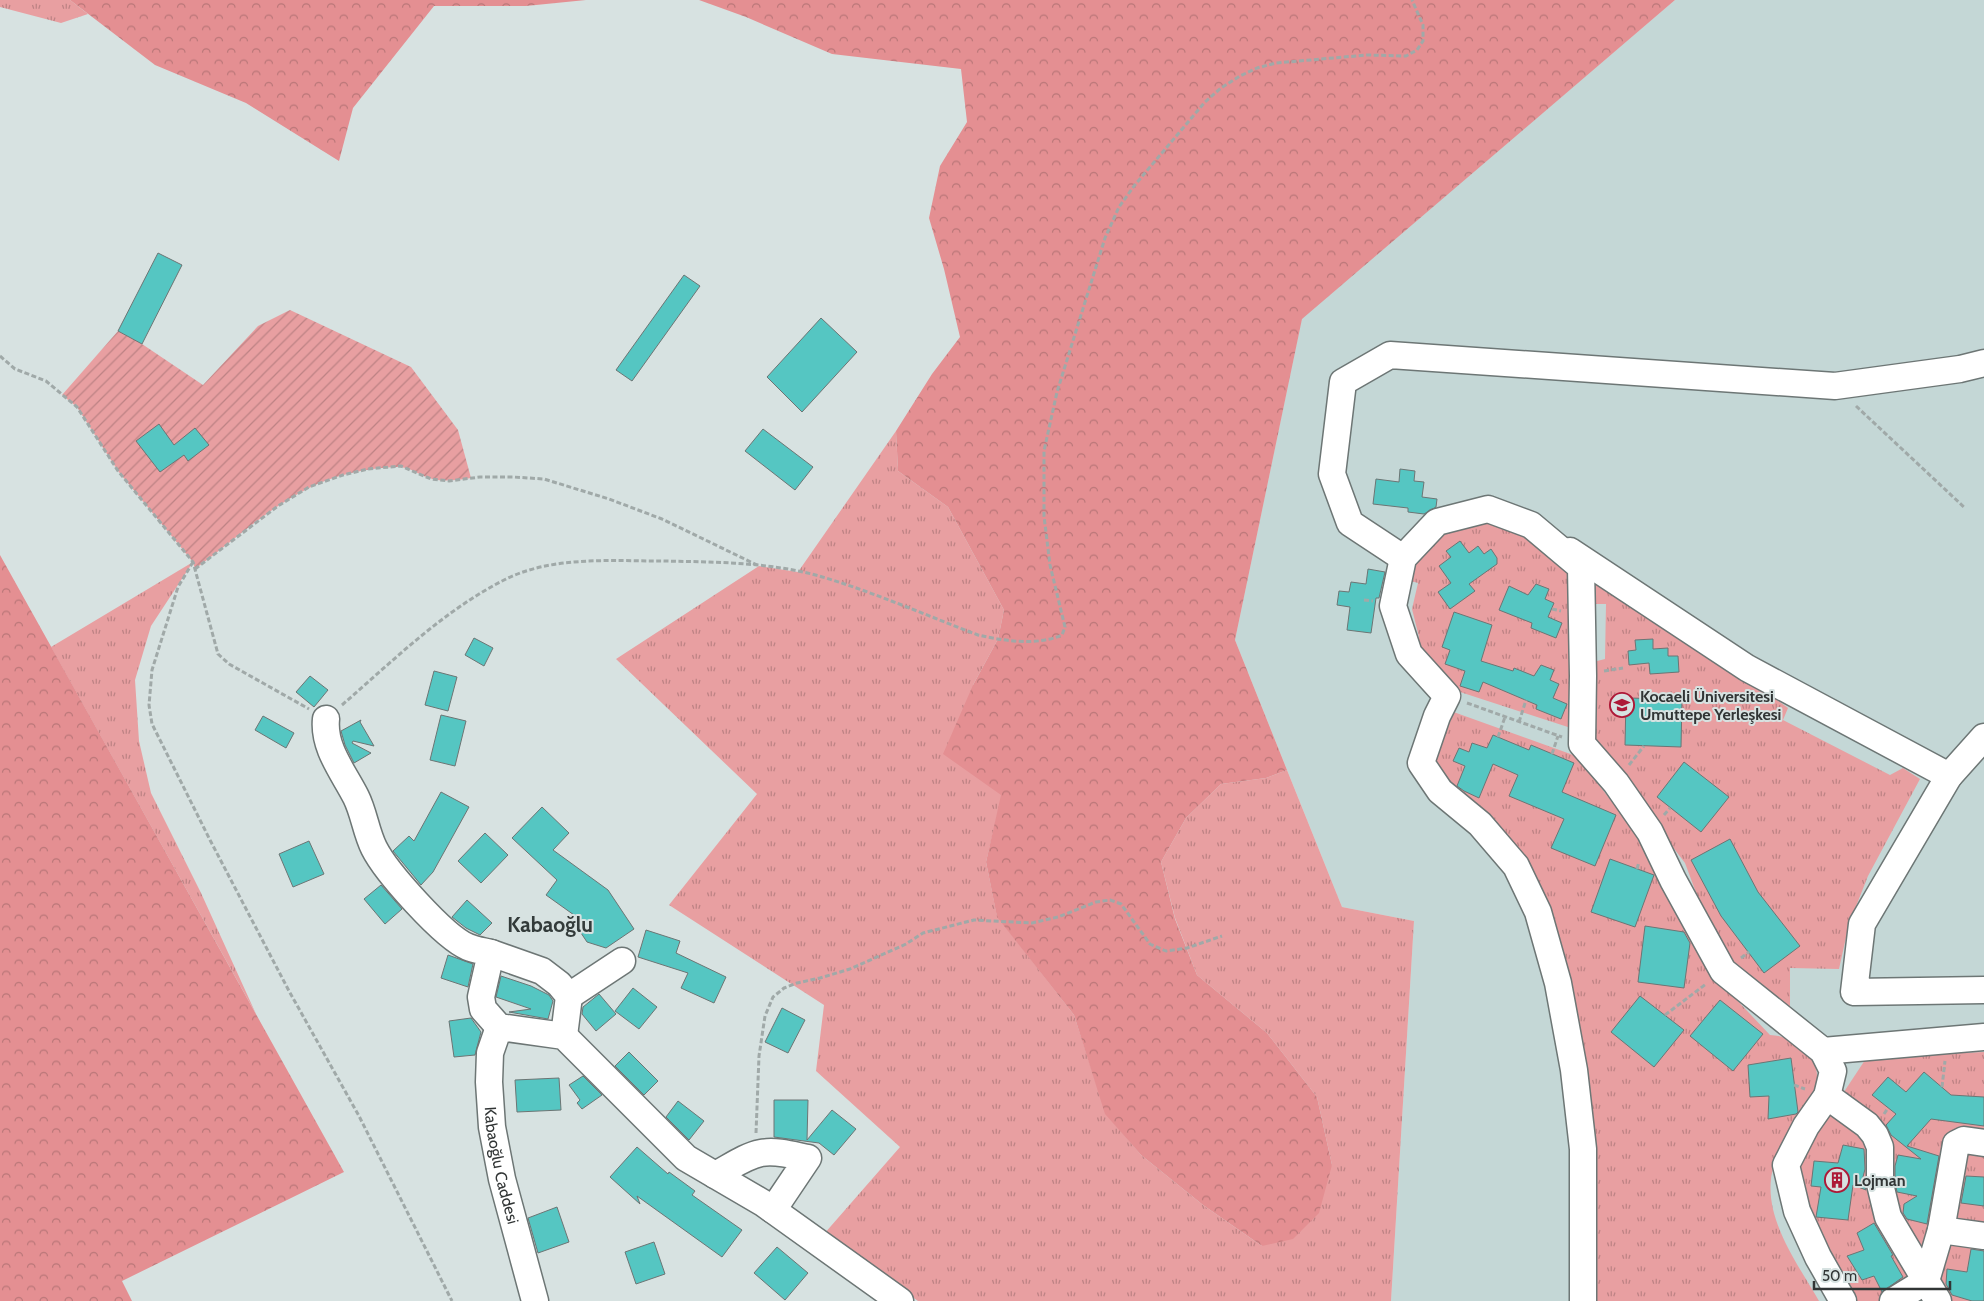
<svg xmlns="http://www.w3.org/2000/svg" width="1984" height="1301" viewBox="0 0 1984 1301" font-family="Cabin,sans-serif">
  <defs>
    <pattern id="grass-tufts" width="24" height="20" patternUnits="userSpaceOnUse" patternTransform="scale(1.25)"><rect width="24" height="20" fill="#e89fa1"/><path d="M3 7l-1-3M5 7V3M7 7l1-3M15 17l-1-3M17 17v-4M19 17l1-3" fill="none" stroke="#bd8284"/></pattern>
    <pattern id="forest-crowns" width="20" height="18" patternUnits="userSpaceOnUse" patternTransform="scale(1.25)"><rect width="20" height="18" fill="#e48f92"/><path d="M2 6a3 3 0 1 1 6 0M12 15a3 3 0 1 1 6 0" fill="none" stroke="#b97678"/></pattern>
    <pattern id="garden-furrows" width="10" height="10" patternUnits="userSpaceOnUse" patternTransform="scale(1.25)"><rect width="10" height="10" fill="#e89fa1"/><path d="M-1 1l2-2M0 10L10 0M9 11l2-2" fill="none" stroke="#bd8284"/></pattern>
  </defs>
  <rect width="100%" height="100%" fill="#d7e2e1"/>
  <path fill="#c4d7d6" d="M1675,0H1984V1301H1391L1414,921L1342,907L1235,640L1302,318Z"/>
  <g fill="url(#grass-tufts)">
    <path d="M0,0H70L88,14L61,23L0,7Z"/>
    <path d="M896,431L898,471L948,507L1004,610L998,639L973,685L1002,795L986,862L997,916L1074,1015L1106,1114L1141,1155L1203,1205L1262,1246L1332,1165L1317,1097L1267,1033L1197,975L1175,918L1161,862L1186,818L1221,784L1266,778L1287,770L1342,907L1414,921L1391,1301H918L824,1234L900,1147L816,1071L824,1005L669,905L757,794L616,659L759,566L798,572Z"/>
    <path d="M1502,520L1562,563L1570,578L1574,729L1457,691L1410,647L1419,637L1412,609L1418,583L1407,580L1410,568L1439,536L1454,527Z"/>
    <path d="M193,562L151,626L135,680L139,741L151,793L201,893L256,1014L51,647Z"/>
    <path d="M1588,572L1734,669L1788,708L1783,720L1890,775L1903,768L1920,779L1868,876L1849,924L1839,969L1790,968V1014L1717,949L1685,863L1620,778L1601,755L1591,733L1593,662L1605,659L1606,604H1593Z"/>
    <path d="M1448,710L1576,756L1654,855L1715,977L1770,1035C1796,1036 1823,1057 1816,1086C1805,1109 1773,1156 1771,1179C1766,1222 1799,1266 1819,1301H1592L1597,1195L1594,1144L1559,951L1473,808L1432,763Z"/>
    <path d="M1984,1052V1301H1856L1809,1214L1799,1173L1805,1151L1867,1057Z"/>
  </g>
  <g fill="url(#forest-crowns)">
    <path d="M70,0H586L526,6H434L353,108L339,161L246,103L155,65Z"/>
    <path d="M699,0H1675L1302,319L1235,640L1287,770L1266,778L1221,784L1186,818L1161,862L1175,919L1197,975L1267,1033L1317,1097L1332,1165L1319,1213L1293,1239L1262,1246L1203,1205L1141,1155L1105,1114L1074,1015L997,917L986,862L1001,795L943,754L973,685L998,639L1004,610L948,507L898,471L896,431L932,374L960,337L944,269L929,218L940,166L967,122L961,69L832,54L746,17Z"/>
    <path d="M0,555L344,1172L122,1281L132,1301H0Z"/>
  </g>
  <path fill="url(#garden-furrows)" d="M290,310L411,367L458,430L471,478C458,480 445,482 433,479C421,477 410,466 397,467C367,468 337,474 309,488C268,508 232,542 195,569L193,562L118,471L77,407L62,395L118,331L142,344L203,385L258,326Z"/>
  <g fill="#55c6c2" stroke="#6c7574">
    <path d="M158,253L182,265L142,344L118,331Z"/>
    <path d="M684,275L700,286L632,381L616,370Z"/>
    <path d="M821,318L857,352L802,412L767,377Z"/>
    <path d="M159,424L174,445L195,428L209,445L188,461L184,455L160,472L136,441Z"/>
    <path d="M763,429L813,467L795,490L745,451Z"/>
    <path d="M1400,469L1415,471L1414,481L1424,482L1422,497L1437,499L1436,507L1424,514L1408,512V508L1373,504L1376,479L1399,482Z"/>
    <path d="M1460,541L1469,553L1478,546L1484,554L1491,549L1497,558V564L1469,584L1475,591L1450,609L1438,592L1451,583L1439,566L1451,557L1446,551Z"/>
    <path d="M1368,569L1385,572L1379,598H1376L1371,633L1347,630L1350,607L1337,605L1339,591L1349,592L1351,582L1366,584Z"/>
    <path d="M1536,584L1549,589L1545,599L1554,603L1548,617L1562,623L1556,638L1531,628L1532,623L1499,610L1509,586L1528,595Z"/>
    <path d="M1454,612L1492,625L1481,661L1513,671L1514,668L1534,676L1541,665L1554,670L1550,680L1559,684L1553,698L1567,704L1561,719L1536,709L1537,705L1483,682L1479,692L1460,686L1465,671L1445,664L1450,650L1442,647Z"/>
    <path d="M474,638L493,648L484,666L465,655Z"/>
    <path d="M1653,639V649L1668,648V656H1678L1679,672L1650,674L1649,663L1629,665L1628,651L1636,650L1635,640Z"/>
    <path d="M434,671L457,677L448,711L425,705Z"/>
    <path d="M310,676L328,690L314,707L296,692Z"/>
    <path d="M1626,698L1682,699L1681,747L1625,745Z"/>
    <path d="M441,715L466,721L455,766L430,760Z"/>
    <path d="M263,716L294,733L286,748L255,730Z"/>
    <path d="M361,720L360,722L374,746L353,741L352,743L371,753L354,763L345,745L341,731Z"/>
    <path d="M1493,735L1529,750L1531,745L1574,763L1562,792L1616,815L1595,866L1551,848L1564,819L1509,796L1518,775L1493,764L1479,798L1464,791L1457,786L1465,766L1453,761L1459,748L1469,752L1472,743L1487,748Z"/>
    <path d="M1684,762L1729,797L1701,832L1657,797Z"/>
    <path d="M441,792L469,807L433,872L421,885L393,851L409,836L414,841Z"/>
    <path d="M542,807L569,833L553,850L608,890L634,929L606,948L587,942L575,924L581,920L546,895L557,880L512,838Z"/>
    <path d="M485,833L508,855L481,883L458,861Z"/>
    <path d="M1730,839L1758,892L1800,946L1764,973L1721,916L1691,860Z"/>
    <path d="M309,841L324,874L293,887L279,854Z"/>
    <path d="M1610,859L1654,875L1635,927L1591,912Z"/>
    <path d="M381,885L402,909L385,924L364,899Z"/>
    <path d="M467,900L492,923L480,935L466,928L452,917Z"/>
    <path d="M1645,926L1684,932L1690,943L1684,988L1638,982Z"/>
    <path d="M646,930L680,941L676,953L726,977L714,1003L681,988L688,973L638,957Z"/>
    <path d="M448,955L473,964L468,987L441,978Z"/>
    <path d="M501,976L531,986L549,995L553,1001L548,1019L509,1012L531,1009L496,997Z"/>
    <path d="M633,988L657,1007L639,1029L615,1011Z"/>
    <path d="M599,994L616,1014L596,1031L582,1014L583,1007Z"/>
    <path d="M1640,996L1684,1030L1654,1067L1611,1032Z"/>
    <path d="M1720,1000L1763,1034L1733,1071L1690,1036Z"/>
    <path d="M782,1008L805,1020L788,1053L765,1042Z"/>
    <path d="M471,1018L481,1032L475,1055L454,1057L449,1021Z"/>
    <path d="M629,1052L658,1081L644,1095L615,1066Z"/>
    <path d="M1791,1058L1798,1112L1796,1114L1768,1119L1769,1096L1750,1097L1748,1065Z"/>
    <path d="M1924,1072L1951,1095L1984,1097V1126L1931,1119L1907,1146L1939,1156L1927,1224L1907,1219L1903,1213L1904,1204L1917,1196L1897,1192L1895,1182V1166L1898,1155L1921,1159L1891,1135L1886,1125L1896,1114L1872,1095L1888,1077L1906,1092Z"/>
    <path d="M583,1076L602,1095L582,1109L577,1103L580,1100L569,1085Z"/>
    <path d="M559,1078L561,1110L517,1112L515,1080Z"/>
    <path d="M774,1100H808L807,1140L832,1110L856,1129L834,1155L819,1143L774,1137Z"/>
    <path d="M678,1101L704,1121L689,1140L666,1117Z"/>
    <path d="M1843,1145L1864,1149L1865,1169L1862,1181L1866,1190L1853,1185L1848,1220L1816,1217L1821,1187L1811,1186L1814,1161L1838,1163Z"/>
    <path d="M637,1147L668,1174L669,1172L695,1191L692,1195L742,1230L722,1257L637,1196L640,1204L610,1177Z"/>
    <path d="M1966,1176L1984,1177V1206L1961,1203Z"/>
    <path d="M557,1207L569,1242L538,1253L528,1218Z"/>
    <path d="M1874,1223L1893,1255L1891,1256L1903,1277L1882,1292L1874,1276L1862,1280L1847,1256L1864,1250L1857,1233Z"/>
    <path d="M654,1242L665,1274L636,1284L625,1252Z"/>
    <path d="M777,1247L808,1273L785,1300L754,1273Z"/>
    <path d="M1971,1249L1984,1251V1301H1972L1952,1295L1946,1284L1947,1269L1967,1272Z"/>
  </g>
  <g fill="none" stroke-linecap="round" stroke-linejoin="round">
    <defs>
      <g id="minor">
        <path d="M1570,551L1747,668L1949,776"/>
        <path d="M1403,558L1350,523L1332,474L1343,382L1390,355L1835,386L1960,369L1984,363"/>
        <path d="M326,719C323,748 344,773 356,797C364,813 366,832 374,848C386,872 444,937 468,947C475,950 483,951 491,953L481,997L483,1009L499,1027L564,1036L686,1158L763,1203L900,1301"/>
        <path d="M1984,737L1949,776L1862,924L1854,992L1984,990"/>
        <path d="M491,953L542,971L559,984L569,996L564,1036"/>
        <path d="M569,996L622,961"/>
        <path id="s1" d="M499,1027L490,1053L489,1082L492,1127L502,1179L535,1301"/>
        <path d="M1823,1051L1984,1037"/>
        <path d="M1827,1096L1867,1125L1875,1135L1880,1147V1184L1888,1217L1938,1301"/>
        <path d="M715,1175C729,1168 745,1156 761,1153C776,1150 793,1155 808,1158L773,1210"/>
        <path d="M1941,1230L1984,1236"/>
        <path d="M1583,1301V1149L1574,1070L1558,983L1538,912L1516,866L1480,824L1440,791L1421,763L1437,716L1447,696L1409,654L1393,606L1403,558L1437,522L1488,509L1531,525L1581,567L1583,676L1582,744L1616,783L1650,832L1673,880L1723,971L1823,1051L1833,1071L1827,1096L1806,1126L1786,1165L1797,1211L1818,1257L1843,1301"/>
        <path d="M1893,1301L1926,1281L1941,1230L1956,1144L1964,1140L1984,1143"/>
      </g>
    </defs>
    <use href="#minor" stroke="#6d7675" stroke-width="29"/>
    <g stroke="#a0a9a8" stroke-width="3" stroke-dasharray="5 2.5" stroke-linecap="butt">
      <path d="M0,356L15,369L46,381L77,407L118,471L193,562L218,654L229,664L309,709"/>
      <path d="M1856,406L1965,508"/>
      <path d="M193,562L178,587L152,670L149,705L152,724L210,840L289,991L359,1116L452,1301"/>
      <path d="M195,569L278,506L309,487L343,475L368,469L401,466L431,479L449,481L480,477H513L544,479L609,499L662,519L757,565"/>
      <path d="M1364,600L1373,601"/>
      <path d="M1552,609L1561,611"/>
      <path d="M1604,671L1623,668"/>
      <path d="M1467,703L1562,737"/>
      <path d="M342,705C394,660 444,610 506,579C553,556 611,561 662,561C716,562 774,562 826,578C878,594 928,616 978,635C1004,641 1037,646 1062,635L1065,627L1050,565L1044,516V451L1057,392L1105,238L1119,207L1134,186L1205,102L1221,88L1240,76L1257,68L1276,63L1367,55L1406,56L1417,50L1423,41V25L1412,0"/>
      <path d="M1519,722L1526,700"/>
      <path d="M1498,737L1505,717"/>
      <path d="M1552,754L1558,736"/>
      <path d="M1629,765L1644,746"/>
      <path d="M1664,815L1670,808"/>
      <path d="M1637,869L1639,862"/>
      <path d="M1741,958L1749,952"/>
      <path d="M1665,1015L1706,984"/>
      <path d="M1794,1085L1805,1089"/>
      <path d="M1942,1087L1945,1061"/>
      <path d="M1884,1114L1888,1108"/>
      <path d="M756,1133L759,1056L765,1016L773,997L784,988L797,983L820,978L850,969L906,944L923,933L974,920L1032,923L1058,917L1096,902L1110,900L1121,904L1150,944L1166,951L1187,948L1222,936"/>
    </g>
    <use href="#minor" stroke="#fff" stroke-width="26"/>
  </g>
  <defs>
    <symbol id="university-ring" viewBox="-11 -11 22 22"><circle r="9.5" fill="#d7e2e1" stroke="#ad1937" stroke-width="1.5"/><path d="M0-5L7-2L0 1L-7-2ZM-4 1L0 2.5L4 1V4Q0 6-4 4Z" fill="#ad1937"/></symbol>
    <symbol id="building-ring" viewBox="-11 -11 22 22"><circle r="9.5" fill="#d7e2e1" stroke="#ad1937" stroke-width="1.5"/><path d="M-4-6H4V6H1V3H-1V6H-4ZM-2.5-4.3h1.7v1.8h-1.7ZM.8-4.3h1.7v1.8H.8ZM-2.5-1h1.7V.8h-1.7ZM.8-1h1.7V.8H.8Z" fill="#ad1937"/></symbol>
  </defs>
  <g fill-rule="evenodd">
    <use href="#university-ring" x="1608" y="691" width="28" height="28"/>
    <use href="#building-ring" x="1823" y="1166" width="28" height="28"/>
  </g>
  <g text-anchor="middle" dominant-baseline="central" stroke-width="4" stroke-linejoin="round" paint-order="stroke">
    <g font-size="16" font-weight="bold" fill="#313535" stroke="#d7e2e1" text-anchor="start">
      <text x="1640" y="696">Kocaeli Üniversitesi<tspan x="1640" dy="18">Umuttepe Yerleşkesi</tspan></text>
      <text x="1854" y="1180">Lojman</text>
    </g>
    <g font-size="16" fill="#313535" stroke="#d7e2e1">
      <text stroke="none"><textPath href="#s1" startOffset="141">Kabaoğlu Caddesi</textPath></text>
    </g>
    <g font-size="21" font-weight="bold" fill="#333b3a" stroke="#d7e2e1">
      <text x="550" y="924">Kabaoğlu</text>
    </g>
  </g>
  <path d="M1814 1281v8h136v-8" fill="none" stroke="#313535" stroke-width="2.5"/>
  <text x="1822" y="1281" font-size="15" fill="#313535" stroke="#d7e2e1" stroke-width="4" paint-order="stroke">50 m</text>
</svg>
